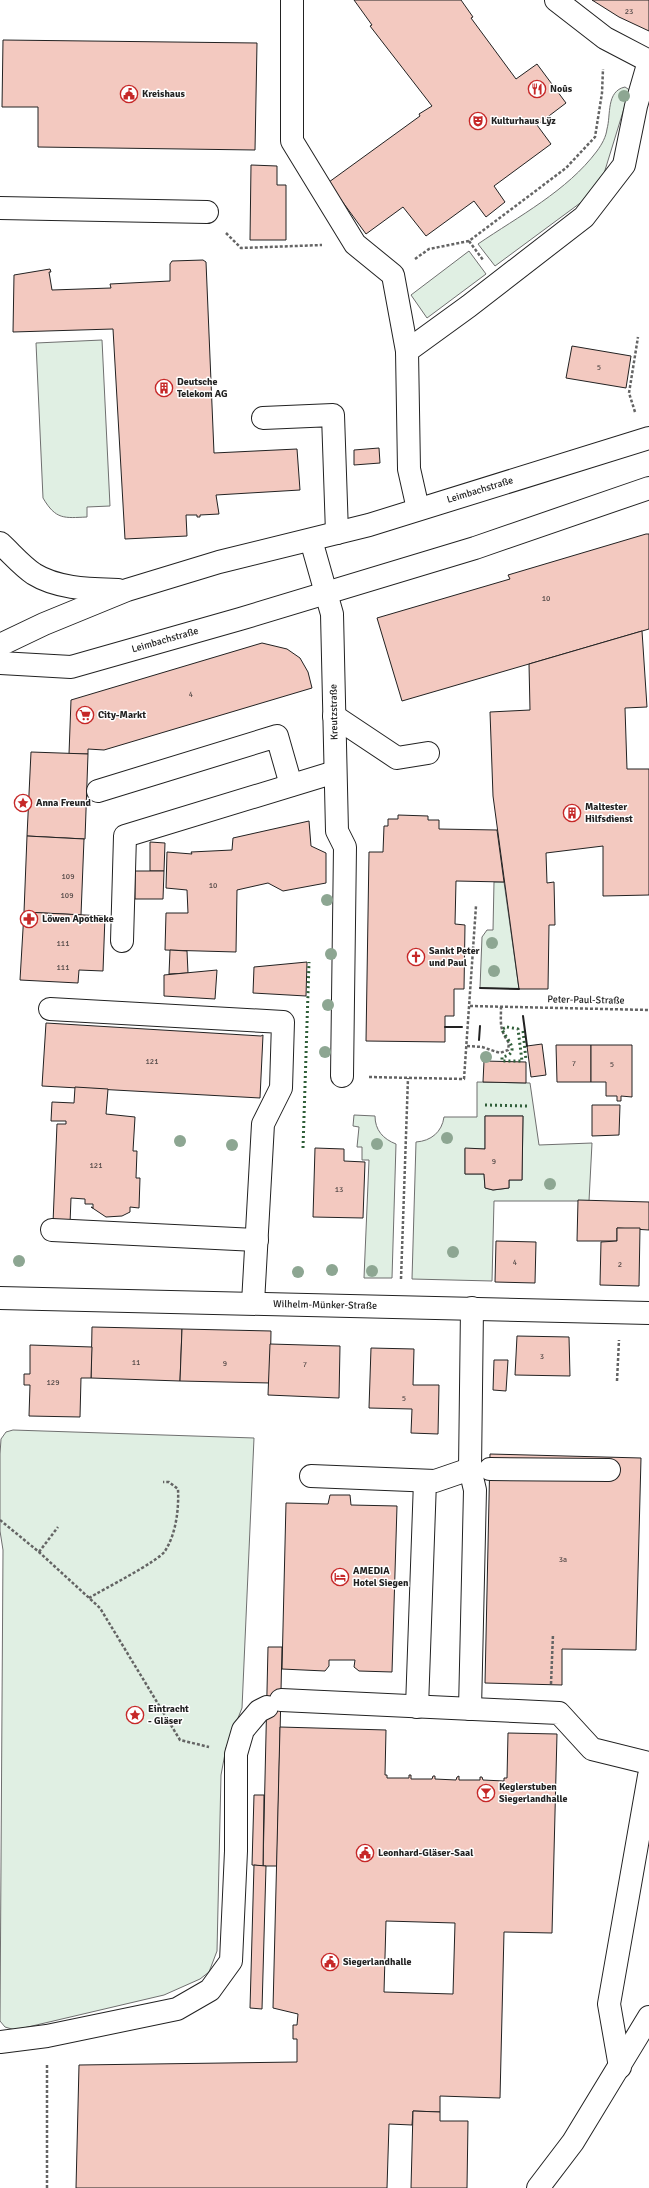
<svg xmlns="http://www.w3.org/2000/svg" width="649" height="2188" viewBox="0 0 649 2188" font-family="Signika,sans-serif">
  <rect width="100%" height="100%" fill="#fff"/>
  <g fill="#e0efe3" stroke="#6f6f6f" fill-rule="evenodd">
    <path d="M625,87L631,91L626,102L602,180L587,198L495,266L478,244C519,216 567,191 597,151C602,144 606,137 607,129C611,115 606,91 625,87Z"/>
    <path d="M469,251L486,274L427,318L411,295Z"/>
    <path d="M102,340L110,506L87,507V517C64,518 56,520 43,498L36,343Z"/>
    <path d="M494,882H504L519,989L480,988L482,937L487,930H493Z"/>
    <path d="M477,1082L530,1083L539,1145L592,1143L589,1201H494L492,1281L412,1279L416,1142C431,1141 442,1132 444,1117H477ZM485,1116H523L522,1180H509V1188L493,1190L485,1188L484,1174H465V1149H485Z"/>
    <path d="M354,1115L375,1116C375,1130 383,1139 396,1144L392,1278H364L369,1160H362V1147H357L359,1127L353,1126Z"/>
    <path d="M13,1430L254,1438L242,1708L226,1748L221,1775L217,1951L209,1972L200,1979L164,1995L15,2030L5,2027L0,2021L3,1550L0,1531V1454L1,1439L6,1432Z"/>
  </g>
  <g fill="#f3c9c0" stroke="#222" fill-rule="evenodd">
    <path d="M354,0H461L473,17L471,18L516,79L537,64L566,103L537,125L551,144L494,186L505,202L486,217L474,201L426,236L403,207L366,234L331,186L329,182L420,116L419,114L432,106L370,26L372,25Z"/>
    <path d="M592,0H649V31L619,17Z"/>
    <path d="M3,40L257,43L255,150L38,147V107H2Z"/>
    <path d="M251,165L277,166V185H286V240H250Z"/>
    <path d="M203,260L206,262L214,453L297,449L300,490L216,495L219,514L200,515V517H197V515H186L187,536L125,539L113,329L13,332L14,275L50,269L51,272H49L52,290L111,288L110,284L170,281V264L172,261Z"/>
    <path d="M572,346L631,356L626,388L566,378Z"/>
    <path d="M379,448L380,463L354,465V450Z"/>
    <path d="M646,534H649V629L402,701L377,618L510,579L508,575Z"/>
    <path d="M642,631L647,707L625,708L627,769H649V895L603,896V846L546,853L547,883L554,882L555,925H549L548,989H519L493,796L490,712L530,710L529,664Z"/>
    <path d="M262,643L287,649L300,658L308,672L312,688L104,750L88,749V754H69L71,700Z"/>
    <path d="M31,752L88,754L85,839L27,836Z"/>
    <path d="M398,815L428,816V820H439V829L497,830L504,882L456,881L455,924L465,925L464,989H454V1016H445V1042L366,1041L369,852H383L384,826H388V819H398Z"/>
    <path d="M309,821L311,846L326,853V883L283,891L268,883L237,890L236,952L165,950L166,913H188L187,890L166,888L167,852L192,854L191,852L232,850L233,838Z"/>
    <path d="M27,836L84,839L81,915L24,912Z"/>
    <path d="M150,842L165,843L164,871H150Z"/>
    <path d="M135,871H164L163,899H135Z"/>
    <path d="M24,912L105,916L103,971L79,970L78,983L20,980Z"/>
    <path d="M170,950L187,951L188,973L169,974Z"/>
    <path d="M307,962L306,996L253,993L254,967Z"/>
    <path d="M217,970L215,999L164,996V975Z"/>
    <path d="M46,1023L261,1036L263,1035L260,1098L42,1086Z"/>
    <path d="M542,1044L546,1075L531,1077L527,1046Z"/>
    <path d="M556,1045H591V1082H557Z"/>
    <path d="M591,1045H632V1097L621,1096V1101H617V1096H606V1082H591Z"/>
    <path d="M484,1061L526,1062V1083L483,1082Z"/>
    <path d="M75,1087L108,1089L106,1114L135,1117L133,1151H137L136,1178H140L139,1208L130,1207V1212L122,1216L106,1217L91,1207L93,1208V1204H85V1199L71,1198L70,1224L53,1223L57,1124H66V1121H51L52,1102L74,1103Z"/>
    <path d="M592,1105H620L619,1135L592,1136Z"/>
    <path d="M485,1116H523L522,1180H509V1188L493,1190L485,1188L484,1174H465V1148L485,1149Z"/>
    <path d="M315,1148L344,1149V1161L365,1162L363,1218L313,1217Z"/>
    <path d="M578,1200L649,1202V1230L617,1228V1241H577Z"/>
    <path d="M617,1228H640L639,1286L600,1285L601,1242L617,1241Z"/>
    <path d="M496,1241L536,1242L535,1283L495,1282Z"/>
    <path d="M92,1327L182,1329L180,1381L91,1378Z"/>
    <path d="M182,1329L271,1331L270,1383L180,1381Z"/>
    <path d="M517,1336L569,1337L570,1376L515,1375Z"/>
    <path d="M270,1344L340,1346L339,1398L268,1395Z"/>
    <path d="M30,1345L92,1347L91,1378H81L80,1417L29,1416L30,1385H24V1374H30Z"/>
    <path d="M371,1348L414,1349L413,1385H439L438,1434L411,1433L412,1409L369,1408Z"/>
    <path d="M494,1360H508L506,1391L493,1390Z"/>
    <path d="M490,1454L641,1458L636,1650L562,1649V1685L485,1683Z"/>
    <path d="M330,1495H350L351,1505L397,1506L392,1672L359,1671L354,1667L355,1660H329V1666L325,1671L282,1669L286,1503L328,1504Z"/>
    <path d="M268,1647H282L277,1866H263Z"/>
    <path d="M280,1727L386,1730L385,1775H387V1778H409V1775H411V1779H432L433,1776H435V1779L456,1780L457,1777L459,1776V1780H480V1777H482L483,1780L504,1781V1778H507L508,1733L557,1734L552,1933L504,1932L500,2098L440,2096V2112L413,2111L412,2125L389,2124L387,2188H76L79,2065L297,2062V2039H293V2025H297L298,2014L273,2008ZM386,1921L455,1923L453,1994L384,1992Z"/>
    <path d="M254,1795H264L263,1866L252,1865Z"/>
    <path d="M254,1865L266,1866L262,2009L250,2008Z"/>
    <path d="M413,2111L440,2112V2121H468L467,2188H411Z"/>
  </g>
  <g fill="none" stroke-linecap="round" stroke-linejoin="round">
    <defs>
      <g id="minor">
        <path d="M292,0V141L355,244L393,275L407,351"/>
        <path d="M556,0L605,38L649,61"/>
        <path d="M0,208L207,212"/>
        <path d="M263,418L333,415L337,533"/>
        <path d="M418,509L409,469L407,351L469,306L584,217L624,165L636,106L649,61"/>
        <path d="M326,593L332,614L337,831L345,847L342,1076"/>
        <path d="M334,716L397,758L428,753"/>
        <path d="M98,791L277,736L291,785"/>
        <path d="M122,941L125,836L335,772"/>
        <path d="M50,1009L283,1022L281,1088L263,1124L253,1303"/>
        <path d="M52,1230L257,1240"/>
        <path d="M0,1298L649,1313"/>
        <path d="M490,1469L609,1470"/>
        <path d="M311,1476L435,1481L470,1469"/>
        <path d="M281,1700L559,1713L592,1749L649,1763"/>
        <path d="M417,1707L425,1481"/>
        <path d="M470,1709L475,1490L470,1469L472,1308"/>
        <path d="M0,2042L47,2036L177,2009L210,1990L231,1961L236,1851V1754L243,1730L259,1711L267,1707"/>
        <path d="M620,2067L609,2004L649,1776"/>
        <path d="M538,2188L573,2142L649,2017"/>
      </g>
      <g id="major">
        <path d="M311,540L326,593"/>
        <path d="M0,543C11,553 22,566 34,574C58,589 91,589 118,590"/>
        <path d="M0,645L44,624L127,590L219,562L369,525L649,438"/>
        <path d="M0,663L71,667L240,619L475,548L649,488"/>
      </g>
    </defs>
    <use href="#minor" stroke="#222" stroke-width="24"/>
    <use href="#major" stroke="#222" stroke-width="24"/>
    <g stroke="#646464" stroke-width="2.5" stroke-dasharray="3 2" stroke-linecap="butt">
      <path d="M226,233L241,248L322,245"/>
      <path d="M469,241L483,260"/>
      <path d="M415,259L429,249L469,241L566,168L595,137L602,93L603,69"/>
      <path d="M635,412L629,393L638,337"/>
      <path d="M470,1006L649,1010"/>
      <path d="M467,1046L482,1047L500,1053L508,1050L509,1043C499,1029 501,1023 501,1007"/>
      <path d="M369,1077L464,1079L476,906"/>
      <path d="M401,1279L408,1078"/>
      <path d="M617,1381L619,1340"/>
      <path d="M0,1520L39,1552L100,1608L180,1740L209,1747"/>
      <path d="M39,1552L58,1527"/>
      <path d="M89,1598C102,1590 159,1561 165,1551C176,1534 179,1509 178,1489L169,1482H163"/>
      <path d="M551,1684L553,1634"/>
      <path d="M47,2188V2065"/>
    </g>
    <use href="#minor" stroke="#fff" stroke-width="22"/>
    <use href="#major" stroke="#fff" stroke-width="22"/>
    <g stroke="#2f5e38" stroke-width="3" stroke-dasharray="2 3" stroke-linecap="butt">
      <path d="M507,1027L518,1029L522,1061H502V1057C523,1053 505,1038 502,1029Z"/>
      <path d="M523,1031L526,1060"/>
      <path d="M485,1105L527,1106"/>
      <path d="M303,1148L309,962"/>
    </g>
    <g stroke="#222" stroke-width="2">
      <path d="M480,988L519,989"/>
      <path d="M523,1016L527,1046"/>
      <path d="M445,1027H462"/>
      <path d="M479,1040L480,1026"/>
    </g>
  </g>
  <g fill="#8da692">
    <circle cx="624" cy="96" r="6"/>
    <circle cx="327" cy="900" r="6"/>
    <circle cx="492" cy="943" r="6"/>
    <circle cx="331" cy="954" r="6"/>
    <circle cx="494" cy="971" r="6"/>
    <circle cx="328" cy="1005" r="6"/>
    <circle cx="325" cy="1052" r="6"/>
    <circle cx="486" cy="1057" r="6"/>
    <circle cx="447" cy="1138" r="6"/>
    <circle cx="180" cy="1141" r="6"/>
    <circle cx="377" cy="1144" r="6"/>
    <circle cx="232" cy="1145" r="6"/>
    <circle cx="550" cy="1184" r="6"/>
    <circle cx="453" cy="1252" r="6"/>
    <circle cx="19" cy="1261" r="6"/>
    <circle cx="332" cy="1270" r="6"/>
    <circle cx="372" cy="1271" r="6"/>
    <circle cx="298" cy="1272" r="6"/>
  </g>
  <defs>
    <symbol id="restaurant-ring" viewBox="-11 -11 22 22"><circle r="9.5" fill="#fff" stroke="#c62828" stroke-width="1.5"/><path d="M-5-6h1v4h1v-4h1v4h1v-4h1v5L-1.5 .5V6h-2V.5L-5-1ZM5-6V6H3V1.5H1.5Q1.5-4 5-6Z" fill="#c62828"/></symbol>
    <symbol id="civic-ring" viewBox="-11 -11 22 22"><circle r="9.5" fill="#fff" stroke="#c62828" stroke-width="1.5"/><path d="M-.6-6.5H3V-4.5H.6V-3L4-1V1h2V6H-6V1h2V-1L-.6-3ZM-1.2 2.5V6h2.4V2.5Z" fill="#c62828"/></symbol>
    <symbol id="theatre-ring" viewBox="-11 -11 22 22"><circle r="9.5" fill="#fff" stroke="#c62828" stroke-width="1.5"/><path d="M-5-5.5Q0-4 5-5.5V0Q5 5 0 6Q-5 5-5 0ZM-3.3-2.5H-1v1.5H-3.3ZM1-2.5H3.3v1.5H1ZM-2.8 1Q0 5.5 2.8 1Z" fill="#c62828"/></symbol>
    <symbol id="building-ring" viewBox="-11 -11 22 22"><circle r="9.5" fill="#fff" stroke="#c62828" stroke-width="1.5"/><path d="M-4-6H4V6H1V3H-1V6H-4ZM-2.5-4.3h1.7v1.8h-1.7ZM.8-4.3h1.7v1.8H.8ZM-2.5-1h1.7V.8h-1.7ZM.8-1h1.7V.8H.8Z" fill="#c62828"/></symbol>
    <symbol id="supermarket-ring" viewBox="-11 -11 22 22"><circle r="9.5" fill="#fff" stroke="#c62828" stroke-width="1.5"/><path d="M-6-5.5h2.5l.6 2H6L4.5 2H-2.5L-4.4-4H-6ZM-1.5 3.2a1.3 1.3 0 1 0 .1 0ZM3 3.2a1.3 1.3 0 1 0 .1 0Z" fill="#c62828"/></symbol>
    <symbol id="sight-ring" viewBox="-11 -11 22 22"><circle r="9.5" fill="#fff" stroke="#c62828" stroke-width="1.5"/><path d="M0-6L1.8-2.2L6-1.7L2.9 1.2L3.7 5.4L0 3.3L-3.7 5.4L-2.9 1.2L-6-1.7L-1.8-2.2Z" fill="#c62828"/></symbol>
    <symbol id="pharmacy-ring" viewBox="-11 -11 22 22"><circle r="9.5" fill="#fff" stroke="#c62828" stroke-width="1.5"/><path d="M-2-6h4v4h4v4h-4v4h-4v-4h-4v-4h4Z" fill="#c62828"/></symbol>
    <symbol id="church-ring" viewBox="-11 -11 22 22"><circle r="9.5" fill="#fff" stroke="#c62828" stroke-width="1.5"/><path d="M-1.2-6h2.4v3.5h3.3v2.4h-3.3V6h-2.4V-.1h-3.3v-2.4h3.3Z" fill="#c62828"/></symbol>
    <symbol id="hotel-ring" viewBox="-11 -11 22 22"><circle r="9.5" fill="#fff" stroke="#c62828" stroke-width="1.5"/><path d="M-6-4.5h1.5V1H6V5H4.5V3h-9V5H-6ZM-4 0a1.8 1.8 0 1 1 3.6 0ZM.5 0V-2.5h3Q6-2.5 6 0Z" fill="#c62828"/></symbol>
    <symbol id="bar-ring" viewBox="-11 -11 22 22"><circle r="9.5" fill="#fff" stroke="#c62828" stroke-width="1.5"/><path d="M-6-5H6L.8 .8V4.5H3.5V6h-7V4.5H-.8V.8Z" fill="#c62828"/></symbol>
  </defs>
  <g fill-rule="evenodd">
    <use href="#restaurant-ring" x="527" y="79" width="20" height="20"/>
    <use href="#civic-ring" x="119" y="84" width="20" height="20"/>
    <use href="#theatre-ring" x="468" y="111" width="20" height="20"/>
    <use href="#building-ring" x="154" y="378" width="20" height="20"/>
    <use href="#supermarket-ring" x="75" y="705" width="20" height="20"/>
    <use href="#sight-ring" x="13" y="793" width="20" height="20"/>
    <use href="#building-ring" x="562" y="803" width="20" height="20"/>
    <use href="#pharmacy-ring" x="19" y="909" width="20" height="20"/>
    <use href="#church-ring" x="406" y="947" width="20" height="20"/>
    <use href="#hotel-ring" x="330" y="1567" width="20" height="20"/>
    <use href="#sight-ring" x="125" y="1705" width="20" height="20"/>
    <use href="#bar-ring" x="476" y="1783" width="20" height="20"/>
    <use href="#civic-ring" x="355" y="1843" width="20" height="20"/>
    <use href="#civic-ring" x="320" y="1952" width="20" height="20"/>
  </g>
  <g text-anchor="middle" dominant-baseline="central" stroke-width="3" stroke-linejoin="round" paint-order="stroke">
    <g font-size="8" fill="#564c4a">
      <text x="629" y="11">23</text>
      <text x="599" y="367">5</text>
      <text x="546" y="598">10</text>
      <text x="191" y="694">4</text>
      <text x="68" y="876">109</text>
      <text x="213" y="885">10</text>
      <text x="67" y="895">109</text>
      <text x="63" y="943">111</text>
      <text x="63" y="967">111</text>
      <text x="152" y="1061">121</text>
      <text x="574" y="1063">7</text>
      <text x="612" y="1064">5</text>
      <text x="494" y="1161">9</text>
      <text x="96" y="1165">121</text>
      <text x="339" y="1189">13</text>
      <text x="515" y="1262">4</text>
      <text x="620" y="1264">2</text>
      <text x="542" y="1356">3</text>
      <text x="136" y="1362">11</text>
      <text x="225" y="1363">9</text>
      <text x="305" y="1364">7</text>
      <text x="53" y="1382">129</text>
      <text x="404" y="1398">5</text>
      <text x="563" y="1559">3a</text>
    </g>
    <g font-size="10" font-weight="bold" fill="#222" stroke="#fff" text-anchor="start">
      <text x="550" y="89">Noûs</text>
      <text x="142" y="94">Kreishaus</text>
      <text x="491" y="121">Kulturhaus Lÿz</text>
      <text x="177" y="382">Deutsche<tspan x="177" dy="12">Telekom AG</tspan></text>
      <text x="98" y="715">City-Markt</text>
      <text x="36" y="803">Anna Freund</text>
      <text x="585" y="807">Maltester<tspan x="585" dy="12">Hilfsdienst</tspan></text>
      <text x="42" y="919">Löwen Apotheke</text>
      <text x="429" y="951">Sankt Peter<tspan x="429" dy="12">und Paul</tspan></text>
      <text x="353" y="1571">AMEDIA<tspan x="353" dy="12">Hotel Siegen</tspan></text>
      <text x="148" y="1709">Eintracht<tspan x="148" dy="12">- Gläser</tspan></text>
      <text x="499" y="1787">Keglerstuben<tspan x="499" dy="12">Siegerlandhalle</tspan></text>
      <text x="378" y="1853">Leonhard-Gläser-Saal</text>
      <text x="343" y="1962">Siegerlandhalle</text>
    </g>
    <g font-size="10" fill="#222" stroke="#fff">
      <text transform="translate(480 490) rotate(-17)">Leimbachstraße</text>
      <text transform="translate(165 640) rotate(-16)">Leimbachstraße</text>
      <text transform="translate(334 712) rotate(-91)">Kreutzstraße</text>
      <text transform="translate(586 1000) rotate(1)">Peter-Paul-Straße</text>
      <text transform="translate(325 1305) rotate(1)">Wilhelm-Münker-Straße</text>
    </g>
  </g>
</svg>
